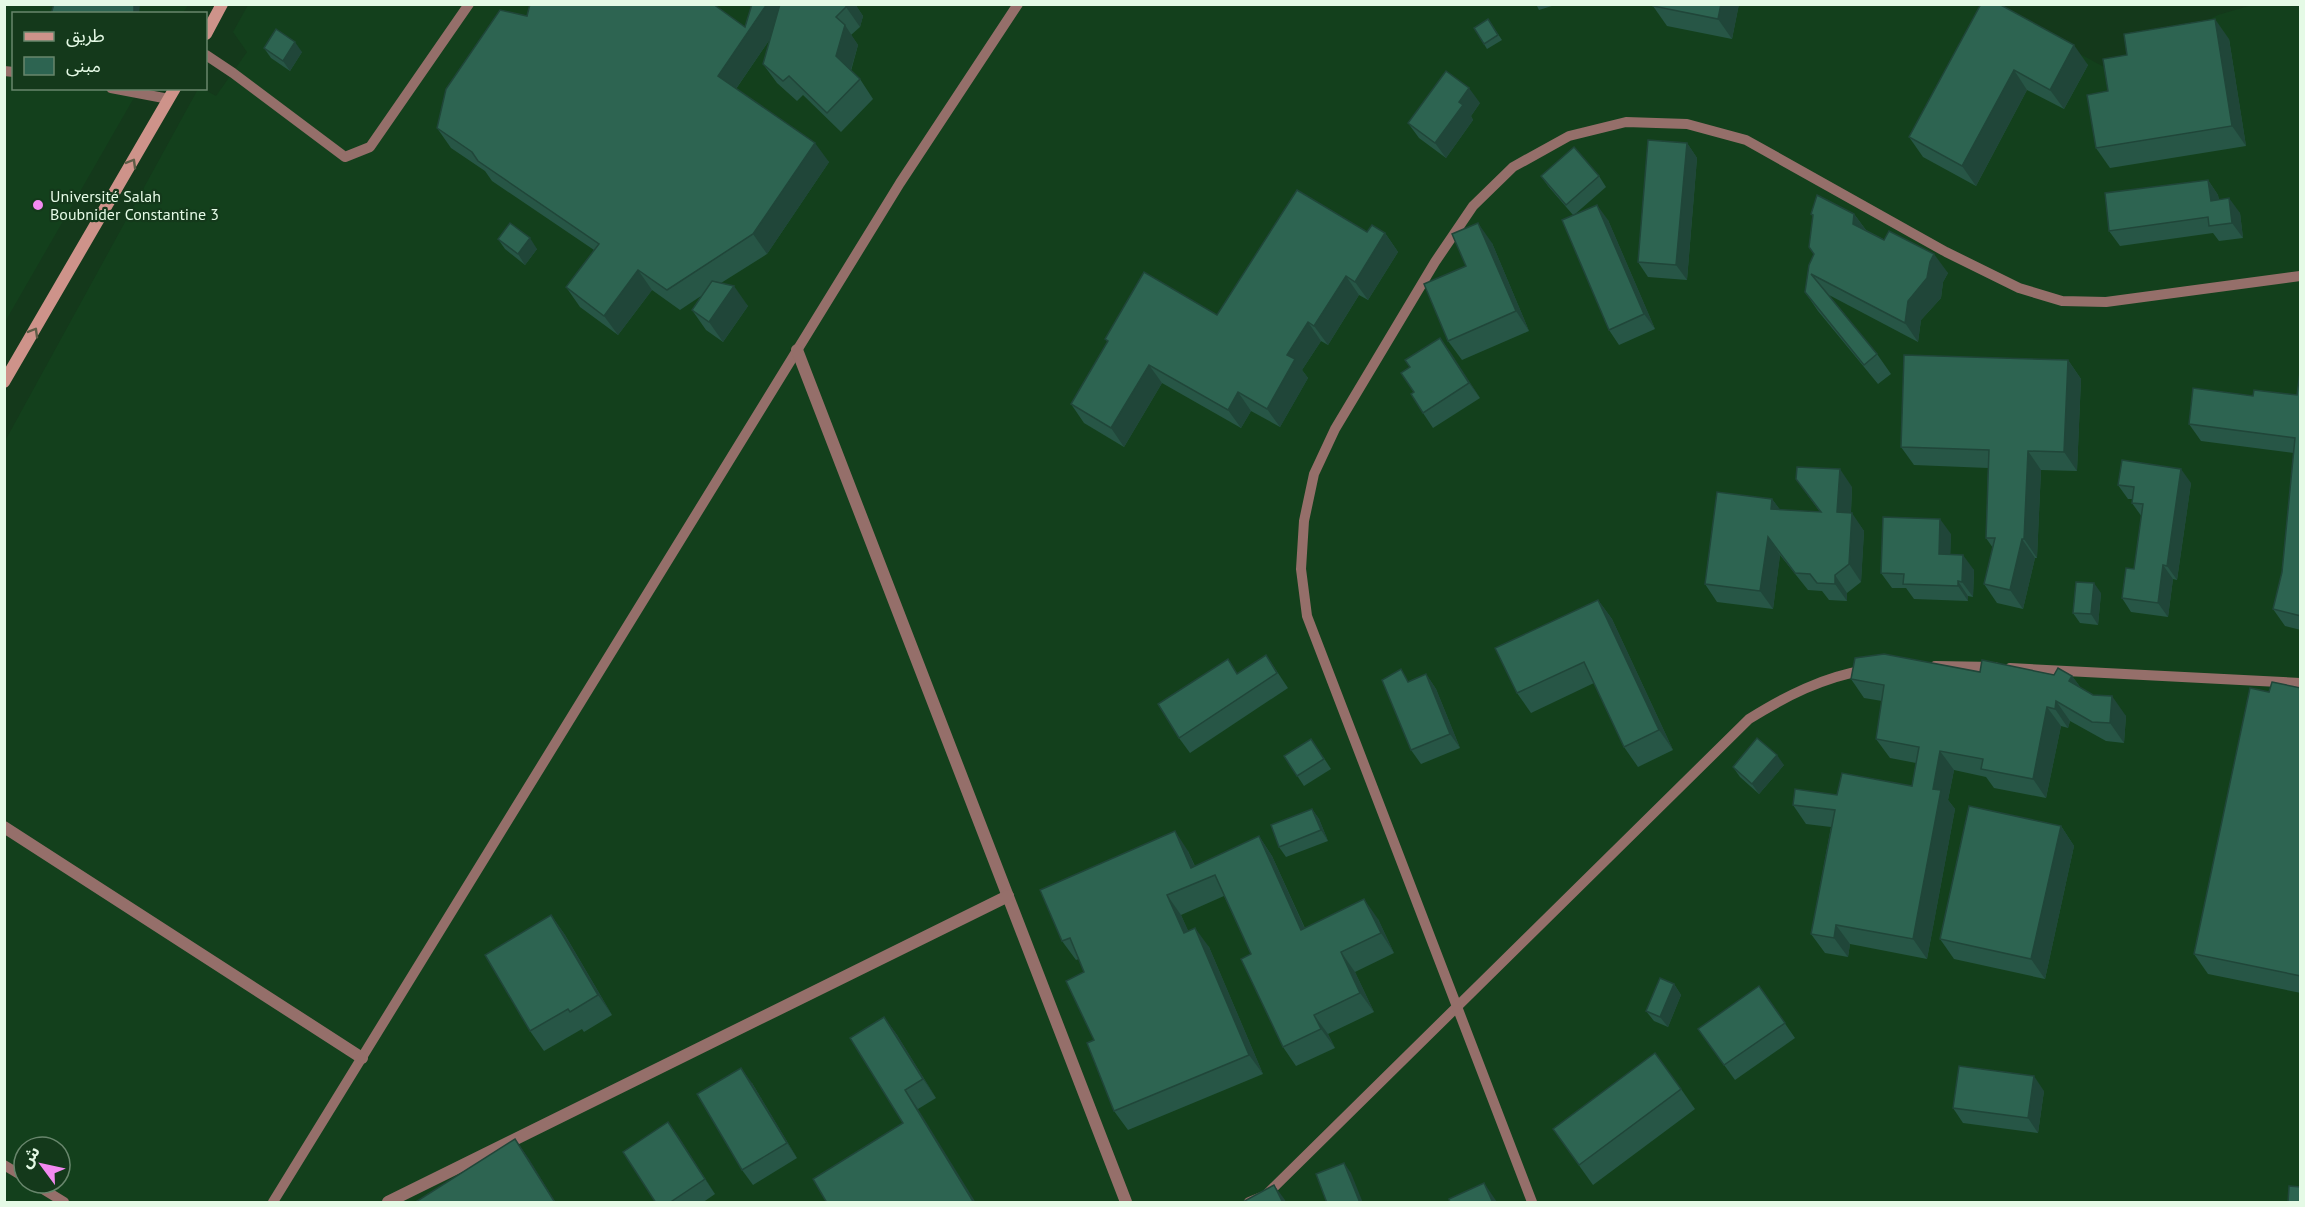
<svg xmlns="http://www.w3.org/2000/svg" width="2305" height="1207" viewBox="0 0 2305 1207" font-family="'PT Sans','Noto Sans Arabic',sans-serif">
  <rect width="100%" height="100%" fill="#14391b"/>
  <g fill="#13401c" fill-rule="evenodd">
    <path d="M1987,4L2106,68L2218,15L2252,5H2300V1202H5V441L198,89H203L216,96L247,52L233,32L248,5ZM24,1147H60V1183H24Z"/>
    <path d="M5,5H188L183,13L14,14V88L139,89L5,322Z"/>
  </g>
  <g fill="none" stroke-linecap="round" stroke-linejoin="round">
    <g stroke="#956f6a" stroke-width="10">
      <path d="M206,55L233,73L345,157L370,147L469,4"/>
      <path d="M4,71L14,72"/>
      <path d="M111,88L169,99"/>
      <path d="M1935,666L1995,667"/>
      <path d="M2010,668L2300,683"/>
      <path d="M4,1165L24,1177"/>
      <path d="M33,1183L64,1202"/>
      <path d="M273,1202L900,183L1018,4"/>
      <path d="M1249,1202L1266,1195L1749,719C1786,696 1823,677 1866,670"/>
      <path d="M1532,1202L1307,616L1301,569L1304,521L1314,474L1335,429L1435,262L1473,206L1513,167L1569,136L1626,122L1687,124L1746,140L1946,252L2019,288L2062,301L2106,302L2300,276"/>
    </g>
    <g stroke="#956f6a" stroke-width="12">
      <path d="M797,350L1126,1202"/>
      <path d="M4,827L362,1058"/>
      <path d="M388,1202L1008,896"/>
    </g>
    <g stroke="#ce938a" stroke-width="12">
      <path d="M206,34L222,4"/>
      <path d="M4,382L175,88"/>
    </g>
  </g>
  <g fill="#275646">
    <path d="M855,4L863,16L860,27L851,35L858,45L851,71L860,79L873,99L841,132L803,95L797,101L777,83L763,64L770,39L736,89L829,162L767,254L721,283L748,306L723,342L706,330L692,310L701,296L680,310L652,290L618,335L580,307L566,287L594,250L492,181L485,171L451,148L437,128L527,16L745,27Z"/>
    <path d="M1536,4H1555V5L1539,10Z"/>
    <path d="M1739,4L1732,39L1667,26L1653,6Z"/>
    <path d="M1981,4L2088,65L2064,109L2027,90L1976,186L1923,157L1909,137Z"/>
    <path d="M1488,19L1502,40L1487,49L1474,28Z"/>
    <path d="M2229,39L2246,146L2110,168L2096,148L2108,91Z"/>
    <path d="M264,48L302,52L290,71L271,58Z"/>
    <path d="M1480,103L1471,116L1473,120L1446,158L1419,138L1408,123Z"/>
    <path d="M1687,143L1697,158L1687,280L1648,277L1638,262Z"/>
    <path d="M1541,176H1599L1606,187L1574,215L1608,220L1655,329L1619,345L1609,330L1573,215L1548,186Z"/>
    <path d="M2208,180L2218,195L2219,200L2240,213L2243,238L2219,241L2213,233L2120,246L2109,231Z"/>
    <path d="M1811,214H1854L1866,230L1948,273L1943,282L1941,298L1921,320L1918,342L1829,295L1877,354L1891,374L1878,384L1818,311L1805,292L1814,255L1809,247L1813,217Z"/>
    <path d="M1367,232L1385,233L1398,252L1368,300L1359,295L1328,345L1321,341L1302,370L1308,378L1280,427L1251,411L1241,428L1162,383L1124,447L1084,423L1071,404L1108,343L1105,339L1217,315Z"/>
    <path d="M498,239L537,249L525,265L505,249Z"/>
    <path d="M1492,243L1529,331L1462,360L1448,341L1466,266Z"/>
    <path d="M1440,338L1480,398L1433,428L1423,413L1414,392L1410,367Z"/>
    <path d="M2068,360L2081,379L2077,471L2041,470L2037,558H2035L2023,609L1997,603L1984,584L1993,548L1986,538L1988,468L1914,465L1901,447Z"/>
    <path d="M2301,364V630L2285,626L2273,609L2282,572L2294,453L2201,441L2189,424L2253,396L2297,395Z"/>
    <path d="M1796,479L1852,487L1851,513L1864,531L1861,582L1847,593V601L1829,600L1822,591L1808,590L1780,555L1773,609L1717,602L1705,584L1772,499L1780,510L1820,512Z"/>
    <path d="M2191,483L2177,580L2173,579L2168,617L2131,612L2122,598L2134,569L2142,517L2132,503V499H2128L2118,485Z"/>
    <path d="M1951,534L1950,555L1974,570L1973,597L1968,596V601L1914,599L1906,588H1892L1881,573Z"/>
    <path d="M2101,593L2098,625L2080,623L2073,613Z"/>
    <path d="M1598,600L1612,619L1673,750L1638,767L1624,747L1594,683L1531,713L1517,693Z"/>
    <path d="M1266,655L1288,688L1190,753L1179,738L1238,673Z"/>
    <path d="M1980,672L2072,676L2081,688L2126,716L2124,743L2106,741L2070,721L2068,728L2061,726L2046,798L1994,788L1986,777L1954,770L1948,800L1955,809L1927,959L1850,944L1848,957L1825,953L1811,934L1831,827L1806,824L1793,805L1837,795L1912,786L1916,763L1890,758L1876,739L1882,701L1864,698L1851,679Z"/>
    <path d="M1426,674L1436,689L1460,748L1421,764L1411,750L1409,681Z"/>
    <path d="M2301,688V993L2208,974L2194,954L2269,692Z"/>
    <path d="M1318,749L1331,769L1304,786L1284,756Z"/>
    <path d="M1784,765L1759,794L1740,777L1733,767Z"/>
    <path d="M1312,809L1319,819L1328,841L1286,857L1279,847Z"/>
    <path d="M2061,826L2074,846L2045,979L1954,959L1940,939Z"/>
    <path d="M1259,836L1272,856L1305,928L1378,919L1394,953L1355,972L1374,1012L1328,1034L1335,1048L1296,1066L1283,1047L1251,954L1224,896L1181,915L1188,931L1209,947L1263,1074L1128,1130L1114,1111L1094,1040L1084,972L1079,959L1076,960L1062,941L1188,851L1195,866Z"/>
    <path d="M551,915L565,935L612,1015L584,1032L582,1029L544,1051L530,1031Z"/>
    <path d="M1674,984L1681,995L1668,1027L1654,1021L1646,1011Z"/>
    <path d="M1759,986L1795,1038L1735,1080L1698,1029Z"/>
    <path d="M884,1017L897,1035L936,1098L918,1109L903,1123Z"/>
    <path d="M752,1083L797,1158L753,1185L742,1170Z"/>
    <path d="M1681,1089L1695,1109L1593,1185L1553,1129Z"/>
    <path d="M2044,1091L2038,1133L1963,1123L1953,1108Z"/>
    <path d="M668,1122L715,1194L702,1203H656Z"/>
  </g>
  <g fill="#204639">
    <path d="M134,4H140L139,14H134Z"/>
    <path d="M767,4H794L731,96L718,76Z"/>
    <path d="M846,4H855L863,16L860,27L846,7Z"/>
    <path d="M1721,4H1739L1732,39L1718,19Z"/>
    <path d="M2215,19L2229,39L2246,146L2232,126Z"/>
    <path d="M845,25L858,45L849,76L836,56Z"/>
    <path d="M295,42L302,52L290,71L283,61Z"/>
    <path d="M2074,45L2088,65L2064,109L2050,90Z"/>
    <path d="M2014,70L2027,90L1976,186L1962,166Z"/>
    <path d="M1469,88L1480,103L1471,116L1473,120L1446,158L1435,143L1459,102Z"/>
    <path d="M815,143L829,162L767,254L753,234Z"/>
    <path d="M1687,143L1697,158L1687,280L1676,265Z"/>
    <path d="M2208,180L2218,195L2221,216L2211,201Z"/>
    <path d="M2229,198L2240,213L2243,238L2232,223Z"/>
    <path d="M1597,205L1608,220L1655,329L1644,314Z"/>
    <path d="M1854,214L1868,233L1853,224Z"/>
    <path d="M1478,223L1492,243L1529,331L1516,311Z"/>
    <path d="M1385,233L1398,252L1368,300L1355,282Z"/>
    <path d="M530,238L537,249L525,265L518,254Z"/>
    <path d="M1934,254L1948,273L1943,282L1941,298L1921,320L1918,342L1905,323L1908,301Z"/>
    <path d="M638,270L652,290L618,335L604,316Z"/>
    <path d="M1346,276L1359,295L1328,345L1314,326Z"/>
    <path d="M734,286L748,306L723,342L709,322Z"/>
    <path d="M1308,322L1321,341L1302,370L1308,378L1280,427L1267,409L1287,355Z"/>
    <path d="M1440,338L1451,353L1480,398L1469,383Z"/>
    <path d="M2068,360L2081,379L2077,471L2064,452Z"/>
    <path d="M1149,365L1162,383L1124,447L1111,428Z"/>
    <path d="M1238,392L1251,411L1241,428L1228,410Z"/>
    <path d="M2028,451L2041,470L2037,558L2024,539Z"/>
    <path d="M1840,469L1852,487L1850,530L1837,512Z"/>
    <path d="M2181,469L2191,483L2177,580L2167,566Z"/>
    <path d="M1772,499L1785,516L1771,509Z"/>
    <path d="M1852,513L1864,531L1861,582L1849,564Z"/>
    <path d="M1940,519L1951,534L1950,570L1939,554Z"/>
    <path d="M1768,537L1780,555L1773,609L1760,591Z"/>
    <path d="M2022,539L2035,558L2023,609L2010,590Z"/>
    <path d="M1963,555L1974,570L1973,597L1962,582Z"/>
    <path d="M2163,565L2173,579L2168,617L2158,603Z"/>
    <path d="M1835,575L1847,593V601L1835,584Z"/>
    <path d="M1958,581L1968,596V601L1958,586Z"/>
    <path d="M2094,583L2101,593L2098,625L2091,614Z"/>
    <path d="M1598,600L1612,619L1673,750L1659,730Z"/>
    <path d="M1426,674L1436,689L1460,748L1450,734Z"/>
    <path d="M2072,676L2086,695L2069,681Z"/>
    <path d="M2112,696L2126,716L2124,743L2110,723Z"/>
    <path d="M2056,701L2070,721L2068,728L2055,709Z"/>
    <path d="M2047,707L2061,726L2046,798L2033,779Z"/>
    <path d="M1940,751L1954,770L1948,800L1955,809L1927,959L1913,939L1933,789Z"/>
    <path d="M1777,755L1784,765L1759,794L1752,784Z"/>
    <path d="M1312,809L1319,819L1328,841L1321,830Z"/>
    <path d="M2061,826L2074,846L2045,979L2031,959Z"/>
    <path d="M1175,831L1188,851L1201,881L1191,868Z"/>
    <path d="M1259,836L1272,856L1314,949L1301,930Z"/>
    <path d="M1167,895L1181,915L1198,952L1184,933Z"/>
    <path d="M1364,899L1378,919L1394,953L1381,933Z"/>
    <path d="M551,915L565,935L612,1015L598,995Z"/>
    <path d="M1836,925L1850,944L1848,957L1834,938Z"/>
    <path d="M1195,928L1209,947L1263,1074L1249,1055Z"/>
    <path d="M1341,952L1355,972L1374,1012L1360,993Z"/>
    <path d="M1674,984L1681,995L1668,1027L1660,1017Z"/>
    <path d="M1314,1015L1328,1034L1335,1048L1321,1029Z"/>
    <path d="M884,1017L897,1035L936,1098L923,1079Z"/>
    <path d="M741,1068L752,1083L797,1158L787,1143Z"/>
    <path d="M2034,1076L2044,1091L2038,1133L2028,1118Z"/>
    <path d="M905,1090L918,1109L976,1203H974Z"/>
    <path d="M668,1122L679,1137L715,1194L705,1179Z"/>
    <path d="M515,1139L529,1159L556,1203L554,1201Z"/>
    <path d="M1344,1163L1351,1173L1363,1203H1360Z"/>
    <path d="M1484,1183L1497,1202V1203H1493Z"/>
    <path d="M1274,1185L1285,1200L1286,1203H1283Z"/>
  </g>
  <g fill="#2d6451" stroke="#204639" stroke-width="1.5">
    <path d="M54,4H134V14H51Z"/>
    <path d="M530,4H713L745,27L752,4H767L718,76L815,143L753,234L667,290L638,270L604,316L566,287L599,244L478,161L472,152L437,128L446,89L500,10L527,16Z"/>
    <path d="M780,4H846V7L836,17L845,25L836,56L860,79L827,113L789,76L783,81L763,64Z"/>
    <path d="M1654,4H1721L1718,19L1653,6Z"/>
    <path d="M1981,4H1999L2074,45L2050,90L2014,70L1962,166L1909,137Z"/>
    <path d="M1488,19L1498,35L1484,44L1474,28Z"/>
    <path d="M2215,19L2232,126L2096,148L2087,95L2108,91L2103,59L2127,55L2124,34Z"/>
    <path d="M276,29L295,42L283,61L264,48Z"/>
    <path d="M1446,71L1469,88L1459,102L1463,105L1435,143L1408,123Z"/>
    <path d="M1648,140L1687,143L1676,265L1638,262Z"/>
    <path d="M1574,147L1599,176L1566,205L1541,176Z"/>
    <path d="M2208,180L2211,201L2229,198L2232,223L2209,226L2208,217L2109,231L2105,193Z"/>
    <path d="M1297,190L1367,232L1372,225L1385,233L1355,282L1346,276L1314,326L1308,322L1287,355L1295,359L1267,409L1238,392L1228,410L1149,365L1111,428L1071,404L1108,341L1105,339L1144,272L1217,315Z"/>
    <path d="M1817,195L1854,214L1853,224L1884,240L1889,231L1934,254L1930,262L1927,278L1908,301L1905,323L1811,274L1877,354L1864,365L1805,292L1809,265L1814,254L1809,247L1813,215L1811,214Z"/>
    <path d="M1597,205L1644,314L1609,330L1562,220Z"/>
    <path d="M510,223L530,238L518,254L498,239Z"/>
    <path d="M1478,223L1516,311L1448,341L1424,284L1466,266L1452,234Z"/>
    <path d="M712,281L734,286L709,322L692,310Z"/>
    <path d="M1440,338L1469,383L1423,413L1411,394L1414,392L1401,373L1410,367L1405,360Z"/>
    <path d="M1904,355L2068,360L2064,452L2028,451L2024,539H2022L2010,590L1984,584L1995,538H1986L1989,450L1901,447Z"/>
    <path d="M2301,364V616L2273,609L2282,572L2295,438L2189,424L2193,388L2253,396L2254,390L2297,395Z"/>
    <path d="M2122,460L2181,469L2167,566L2163,565L2158,603L2122,598L2126,568L2134,569L2143,504L2132,503L2134,487L2118,485Z"/>
    <path d="M1797,467L1840,469L1837,512L1852,513L1849,564L1835,575V584L1817,583L1810,574L1795,573L1768,537L1760,591L1705,584L1717,492L1772,499L1771,509L1821,512L1796,479Z"/>
    <path d="M1883,517L1940,519L1939,554L1963,555L1962,582L1958,581V586L1903,584L1904,574L1881,573Z"/>
    <path d="M2076,582L2094,583L2091,614L2073,613Z"/>
    <path d="M1598,600L1659,730L1624,747L1584,662L1517,693L1495,648Z"/>
    <path d="M1884,654L1980,672L1982,660L2054,675L2058,668L2072,676L2069,681L2093,695L2112,696L2110,723L2092,722L2056,701L2055,709L2047,707L2033,779L1981,769L1983,759L1940,751L1933,789L1941,790L1913,939L1836,925L1834,938L1811,934L1835,810L1793,805L1795,789L1837,795L1842,773L1912,786L1919,747L1876,739L1884,685L1851,679L1855,658Z"/>
    <path d="M1266,655L1277,673L1179,738L1158,704L1228,659L1237,674Z"/>
    <path d="M1401,669L1408,682L1426,674L1450,734L1411,750L1382,680Z"/>
    <path d="M2272,682L2301,688V976L2194,954L2250,688L2269,692Z"/>
    <path d="M1757,738L1777,755L1752,784L1733,767Z"/>
    <path d="M1311,739L1324,759L1297,776L1284,756Z"/>
    <path d="M1969,806L2061,826L2031,959L1940,939Z"/>
    <path d="M1312,809L1321,830L1279,847L1271,825Z"/>
    <path d="M1175,831L1191,868L1259,836L1301,930L1364,899L1381,933L1341,952L1360,993L1314,1015L1321,1029L1283,1047L1241,959L1251,954L1215,875L1167,895L1184,933L1195,928L1249,1055L1114,1111L1087,1043L1094,1040L1066,981L1084,972L1070,938L1062,941L1040,890Z"/>
    <path d="M551,915L598,995L570,1012L568,1009L530,1031L485,955Z"/>
    <path d="M1660,978L1674,984L1660,1017L1646,1011Z"/>
    <path d="M1759,986L1785,1023L1724,1065L1698,1029Z"/>
    <path d="M884,1017L923,1079L905,1090L974,1203H827L813,1179L903,1123L850,1038Z"/>
    <path d="M1655,1053L1681,1089L1579,1165L1553,1129Z"/>
    <path d="M1959,1066L2034,1076L2028,1118L1953,1108Z"/>
    <path d="M741,1068L787,1143L742,1170L697,1094Z"/>
    <path d="M668,1122L705,1179L669,1203H656L623,1152Z"/>
    <path d="M515,1139L554,1201L552,1203H414Z"/>
    <path d="M1344,1163L1360,1203H1327L1316,1174Z"/>
    <path d="M1484,1183L1493,1203H1450L1449,1199Z"/>
    <path d="M1274,1185L1283,1203H1241Z"/>
    <path d="M2289,1186L2301,1187V1203H2288Z"/>
  </g>
  <defs><path id="oneway-chevron" d="M-2-3.5L2.5 0L-2 3.5" fill="none" stroke-width="1.6" stroke-linecap="round" stroke-linejoin="round" transform="scale(1.5)"/></defs>
  <g stroke="#5e5d47">
    <use href="#oneway-chevron" transform="translate(132 163) rotate(-60)"/>
    <use href="#oneway-chevron" transform="translate(34 332) rotate(-60)"/>
  </g>
  <circle fill="#f38af1" stroke="#14391b" stroke-width="2" cx="38" cy="205" r="6"/>
  <g text-anchor="middle" dominant-baseline="central" stroke-width="4.5" stroke-linejoin="round" paint-order="stroke">
    <g font-size="16" fill="#e5fae6" stroke="#14391b" text-anchor="start">
      <text x="50" y="196">Université Salah<tspan x="50" dy="18">Boubnider Constantine 3</tspan></text>
    </g>
  </g>
  <rect width="2305" height="1207" fill="none" stroke="#e5fae6" stroke-width="12"/>
  <rect x="12" y="12" width="195" height="78" fill="#14391b" stroke="#68866c" stroke-width="1.5"/>
  <rect x="24" y="32" width="30" height="9" fill="#ce938a" stroke="#68866c" stroke-width="1.5"/>
  <text x="66" y="42" font-size="18" fill="#e5fae6">طريق</text>
  <rect x="24" y="57" width="30" height="18" fill="#2d6451" stroke="#68866c" stroke-width="1.5"/>
  <text x="66" y="72" font-size="18" fill="#e5fae6">مبنى</text>
  <g transform="translate(42 1165) rotate(303)"><circle r="28" fill="#14391b" stroke="#68866c" stroke-width="1.5"/>
  <path d="M0-4.5L10 22L0 15L-10 22Z" fill="#f38af1"/>
  <text y="-9" font-size="16" font-weight="bold" text-anchor="middle" fill="#e5fae6">ش</text>
  </g>
</svg>
